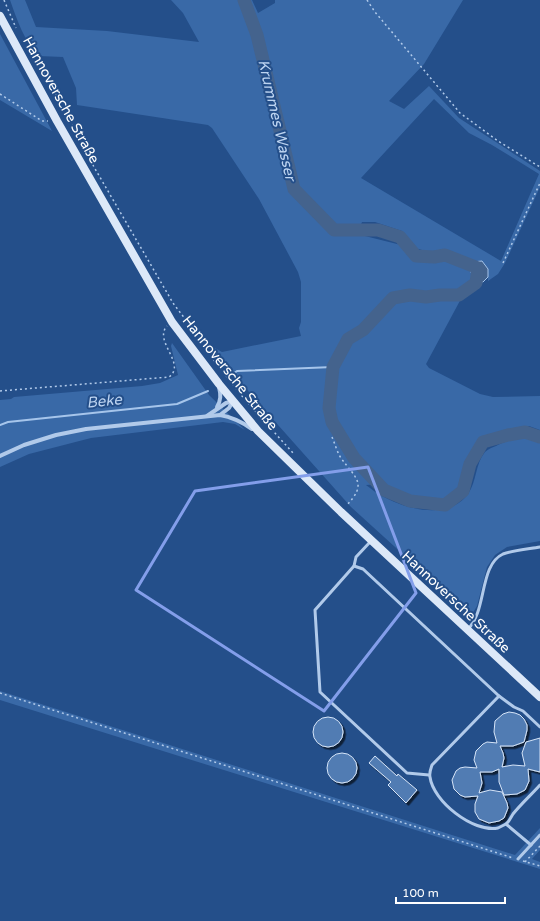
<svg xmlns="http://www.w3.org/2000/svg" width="540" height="921" viewBox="0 0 540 921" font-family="'Varela Round',sans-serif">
  <defs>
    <filter id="shadow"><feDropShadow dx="2.5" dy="2.5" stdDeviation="0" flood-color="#0009"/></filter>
  </defs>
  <rect width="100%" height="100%" fill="#244f8a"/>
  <g fill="#3969a7" fill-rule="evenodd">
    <path d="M10,0H25L36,27L107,31L199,42L183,13L171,0H252L258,13L275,3V0H463L424,64L389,101L404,109L429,86L459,118L540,171V187L505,263L498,274L488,281V269L482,261L472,262L444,249L429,252L415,248L402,231L375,222H362L357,234L401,245L411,257L430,263L446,259L469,269L474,277L470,282L426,364L429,368L480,394L493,397L540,396V430L529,426L488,435L481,440L467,462L459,487L445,500L414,498L391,491L381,484L366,485C372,489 377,494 384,497C408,510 449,520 468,494C477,481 475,464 485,452C488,449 493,447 496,446C506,441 517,437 528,439C532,440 536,442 540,442V541L507,547L495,555L487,567L477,606L471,616L351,507L253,397L213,347L222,352L301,336L299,328L301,322V282L298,272L259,199L212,128L208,125L77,105L76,88L63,57L39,56C24,41 17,20 10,0ZM434,99L469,133L492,145L539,174L501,261L361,178Z"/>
    <path d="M0,34L52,131L0,100Z"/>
    <path d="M172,343L209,395L245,430L235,424L223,422L91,438L29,454L0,467V400L11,399L14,397L142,386L160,383L178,375L171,346Z"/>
    <path d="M0,691L515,855L540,828V850L532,859L540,862V869L0,700Z"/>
  </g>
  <path fill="#44638d" stroke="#a6c5eb" d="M465,260L472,262L482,261L488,269V277L483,282H470L474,277L469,269L463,266Z"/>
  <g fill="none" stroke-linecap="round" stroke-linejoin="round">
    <g stroke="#a6c5eb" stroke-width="2">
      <path d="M230,376L237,371L333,367"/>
      <path d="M0,425L8,422L177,404L208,391"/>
    </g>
    <path stroke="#44638d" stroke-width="13" d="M244,0L257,35L294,189L334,230H378L400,237L416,256L434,257L445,255L478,268L476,283L459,295H440L426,297L410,295L393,298L363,330L348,339L333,367L329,408L332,422L354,458L384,490L410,501L445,505L463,491L470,464L483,442L508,435L525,432L540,437"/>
  </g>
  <g fill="#517bb3" stroke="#d6e5f8" filter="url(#shadow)">
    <path d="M509,712L515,713L520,715L524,719L527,725V730L524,742L513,746H500L503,753L504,758L502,767L513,765L525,766L522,753L526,742L540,738V772L528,769L529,781L525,790L517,794L504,795L499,782V769L492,772H480L482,783L479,793L490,790L502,792L507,803L508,808L504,818L499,821L489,823L479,819L475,812V804L478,796L465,797L460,795L454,789L452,780L456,771L460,768L465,767L477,768L474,760L476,751L483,744L487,742L497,743L494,732L495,721L503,714Z"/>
    <circle cx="328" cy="732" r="15"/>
    <circle cx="342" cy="768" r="15"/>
    <path d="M375,756L397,776L398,774L417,790L406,803L388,785L391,782L369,763Z"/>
  </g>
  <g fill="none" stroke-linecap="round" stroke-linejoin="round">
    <g stroke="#b1caea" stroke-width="1.5" stroke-dasharray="2 3" stroke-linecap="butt">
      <path d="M4,0L16,28"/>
      <path d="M367,0L375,12L460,113L498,141L540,167"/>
      <path d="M29,52L40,64L94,167L173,303L201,340L209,354L246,401L293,453"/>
      <path d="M0,94L42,121H48"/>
      <path d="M503,263L540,183"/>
      <path d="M0,391L169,377C187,364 153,341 167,326"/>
      <path d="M332,437C335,444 337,452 341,458C356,479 368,483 346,506"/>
      <path d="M0,693L513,858"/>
      <path d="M523,861L540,866"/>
      <path d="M525,862L540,846"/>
    </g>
    <g stroke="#b1caea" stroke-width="3">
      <path d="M371,541L356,557L354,566L315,610L320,692L407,773L429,775"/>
      <path d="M354,566L363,569L499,696"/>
      <path d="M468,629C487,611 479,565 503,554C514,550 528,549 540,547"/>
      <path d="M540,727L523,711L514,707L499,696L432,765C431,768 429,773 430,777C433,801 473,833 498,828C500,827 504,825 506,824C509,822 511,817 513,814C521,804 531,795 540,785"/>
      <path d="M506,824L531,845"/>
      <path d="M518,859L540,835"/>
    </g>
    <g stroke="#b1caea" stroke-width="4">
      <path d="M217,407C221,400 221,395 219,387"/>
      <path d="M220,415L229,408L233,401"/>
      <path d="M207,416L226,403L233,401"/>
      <path d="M0,456L24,445L56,435L86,429L220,415C232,417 242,422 252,429"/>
    </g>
    <path stroke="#dce8f8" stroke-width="8" d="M0,16L57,121L172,322L219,384L258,431L341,512L540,697"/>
  </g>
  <path fill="none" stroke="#839eea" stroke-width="3" stroke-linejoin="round" d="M368,467L416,593L324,711L136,590L195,491Z"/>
  <g text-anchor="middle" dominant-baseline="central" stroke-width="4" stroke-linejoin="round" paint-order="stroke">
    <g font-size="14" fill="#fff" stroke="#244f8a">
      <text transform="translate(61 100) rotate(61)">Hannoversche Straße</text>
      <text transform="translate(230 373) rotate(51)">Hannoversche Straße</text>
      <text transform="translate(456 602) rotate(43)">Hannoversche Straße</text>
    </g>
    <g font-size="15" font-style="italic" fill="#bdd4f1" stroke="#244f8a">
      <text transform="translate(277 120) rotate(77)">Krummes Wasser</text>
      <text transform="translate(104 401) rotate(-6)">Beke</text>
    </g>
  </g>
  <path d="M396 897v6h109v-6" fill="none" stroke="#ffffff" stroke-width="2"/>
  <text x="402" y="897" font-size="12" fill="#ffffff" stroke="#244f8a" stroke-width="3" paint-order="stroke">100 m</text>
</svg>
